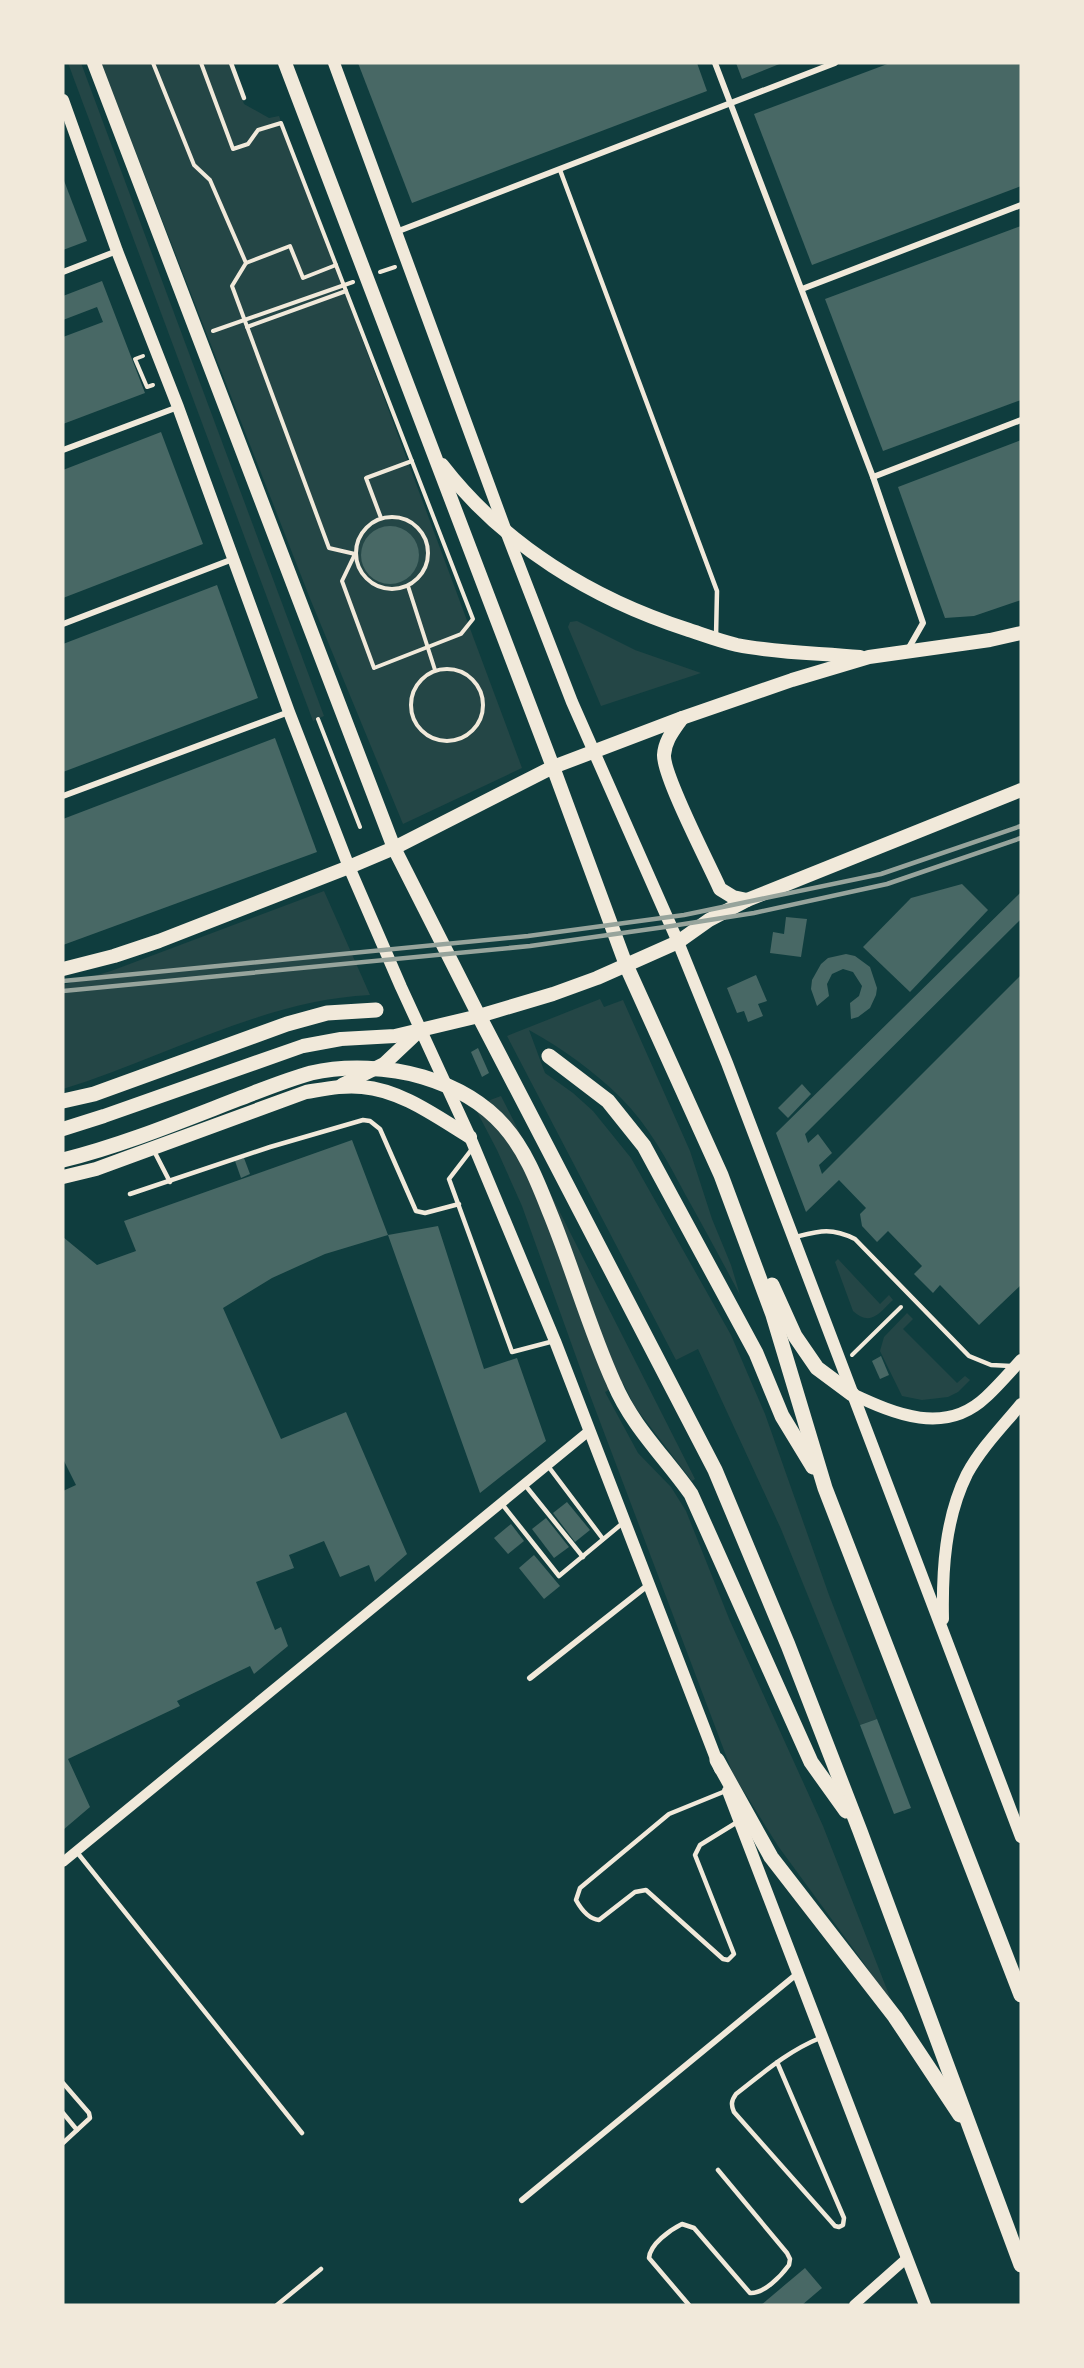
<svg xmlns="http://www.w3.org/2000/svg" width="1084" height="2368" viewBox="0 0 1084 2368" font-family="Jost,sans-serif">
  <rect width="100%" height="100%" fill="#0f3d3e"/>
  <g fill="#244646">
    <path d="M68,63H81L324,716L313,721Z"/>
    <path d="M101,63H229L244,104L269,118L279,116L522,768L403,824L309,596Z"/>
    <path d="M577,621L635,650L701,673L601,706L568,627L570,622Z"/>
    <path d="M324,891L370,995C264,1000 164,1058 63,1089V985L111,971Z"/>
    <path d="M600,999L604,1007L623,1000L690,1151L712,1219L731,1265L740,1295C722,1261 704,1228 685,1194C667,1160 649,1126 621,1098C594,1071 563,1049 529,1030L545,1073L573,1093L593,1111L631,1158L731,1335L765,1414L829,1595L877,1719L860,1725L781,1529L698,1349L676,1360L507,1036Z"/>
    <path d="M501,1096L695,1479L692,1481L635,1407L623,1383L605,1392L638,1453L671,1487L686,1511L730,1621L823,1826L895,2010L863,1962L778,1846L733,1774L588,1390L522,1206L497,1150L474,1106Z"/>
    <path d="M838,1259L880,1304L889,1295L893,1300C879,1313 871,1327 853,1311L835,1262Z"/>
    <path d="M907,1313L913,1319L903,1329L957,1383L965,1376L970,1380L958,1392L948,1397L922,1400L902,1396L880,1351L884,1337Z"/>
  </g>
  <g fill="#486865">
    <path d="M358,63H697L707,91L412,203Z"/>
    <path d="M736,63H782L742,79Z"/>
    <path d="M890,63H1021V186L812,265L754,114Z"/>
    <path d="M63,178L87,241L63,250Z"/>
    <path d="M1021,226V400L883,451L825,299Z"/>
    <path d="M102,281L145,393L63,424V337L103,322L97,307L63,320V296Z"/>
    <path d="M161,432L203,544L63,598V470Z"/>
    <path d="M1021,440V600L974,616L945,618L898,487Z"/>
    <circle cx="390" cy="555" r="29"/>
    <path d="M217,585L258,698L63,772V644Z"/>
    <path d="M275,738L317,852L63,945V819Z"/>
    <path d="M962,884L988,910L910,992L863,947L911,898Z"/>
    <path d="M1021,892V919L805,1134L808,1143L818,1134L832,1153L819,1165L822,1174L1021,975V1285L979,1325L940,1285L933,1293L914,1274L922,1266L888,1231L877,1242L862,1226L860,1214L866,1208L839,1180L806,1212L776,1133Z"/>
    <path d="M786,917L807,919L801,957L770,953L773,932L784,934Z"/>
    <path d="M846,954L855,956L870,967L877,988L876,995L870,1008L858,1017L851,1019L850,1003L859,996L862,986L853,972L843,969L832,974L827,984L829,996L817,1006L811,989L812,980L821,964L828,958Z"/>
    <path d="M756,975L767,1001L758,1004L763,1016L748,1022L744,1011L737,1013L727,988Z"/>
    <path d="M478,1048L489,1073L482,1077L471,1052Z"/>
    <path d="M802,1084L811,1094L788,1118L778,1108Z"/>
    <path d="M352,1140L388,1235L325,1254L272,1278L223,1308L281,1439L346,1412L407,1554L375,1582L369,1565L340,1577L324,1541L289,1555L294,1568L256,1582L275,1630L281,1627L288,1646L254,1674L250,1666L177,1701L180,1706L68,1759L90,1807L63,1830V1491L76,1485L63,1459V1237L97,1265L136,1251L124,1221Z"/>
    <path d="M244,1158L250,1174L241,1178L235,1161Z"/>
    <path d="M438,1226L484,1369L517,1358L546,1441L480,1493L388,1235Z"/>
    <path d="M881,1356L889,1375L880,1379L872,1361Z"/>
    <path d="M567,1502L590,1530L575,1542L553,1513Z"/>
    <path d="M546,1518L569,1547L554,1558L532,1529Z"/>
    <path d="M511,1524L524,1541L508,1554L494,1538Z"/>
    <path d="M534,1555L560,1586L544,1599L519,1568Z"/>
    <path d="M877,1719L911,1808L894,1814L860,1725Z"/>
    <path d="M805,2268L822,2288L802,2305H761Z"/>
  </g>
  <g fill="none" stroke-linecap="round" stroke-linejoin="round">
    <g stroke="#f1e9da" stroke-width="4">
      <path d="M153,63L194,165L210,180L246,263L232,286L329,548L355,554L342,581L374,668L461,634L473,619L281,123L258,130L248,144L233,149L201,63"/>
      <path d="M246,263L290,246L303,278L336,265"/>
      <path d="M380,272L395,267"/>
      <path d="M247,327L346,291"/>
      <path d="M213,331L353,282"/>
      <path d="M143,356L135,359L147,387L153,385"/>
      <circle cx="392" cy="553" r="36"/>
      <path d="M381,518L366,478L412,461"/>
      <path d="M408,586L435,670"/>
      <circle cx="447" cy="705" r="36"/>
      <path d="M318,719L360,827"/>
      <path d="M852,1355L901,1307"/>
    </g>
    <g stroke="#f1e9da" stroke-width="4.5">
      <path d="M231,63L244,98"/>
      <path d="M560,170L717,591L716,637"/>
      <path d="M153,1149L170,1182"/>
      <path d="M472,1149L449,1179L512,1352L554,1341"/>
      <path d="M130,1194L270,1147L363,1120L370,1121L380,1129L416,1211L425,1213L459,1204"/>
      <path d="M795,1237C819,1231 831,1227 855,1239L969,1356L991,1365L1011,1366"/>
      <path d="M548,1466L603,1539"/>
      <path d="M525,1485L583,1557"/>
      <path d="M502,1504L559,1576L624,1522"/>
      <path d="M728,1790L669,1814L580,1888L576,1900C581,1909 588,1919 599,1920L635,1892L646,1890L723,1959L728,1960L734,1954L695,1855L700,1845L739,1821"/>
      <path d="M76,1851L302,2133"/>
      <path d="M777,2062L844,2218L843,2225L839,2227L835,2226L734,2112C731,2105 731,2101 736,2094C763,2073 788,2051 820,2038"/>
      <path d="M63,2083L89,2113L90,2118L63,2143"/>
      <path d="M63,2113L77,2130"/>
      <path d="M277,2305L321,2269"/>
      <path d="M689,2305L649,2258C650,2244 670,2230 682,2224L694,2228L750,2293C764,2294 781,2276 789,2265L790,2259L787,2253L718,2170"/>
    </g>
    <g stroke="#f1e9da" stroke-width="6">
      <path d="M715,63L873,477L923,623L907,651"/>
      <path d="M396,232L835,63"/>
      <path d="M63,272L117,251"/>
      <path d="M802,289L1021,205"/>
      <path d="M63,450L178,407"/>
      <path d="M873,477L1021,420"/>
      <path d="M63,624L233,559"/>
      <path d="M63,796L289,712"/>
      <path d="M530,1678L648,1585"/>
      <path d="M522,2200L798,1973"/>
    </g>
    <g stroke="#f1e9da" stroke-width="10">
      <path d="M63,1862L589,1431"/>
      <path d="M854,2305L907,2258"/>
    </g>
    <g stroke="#f1e9da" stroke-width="12">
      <path d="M334,63L507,534L572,702L678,942L727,1063L1021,1837"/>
      <path d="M63,100L117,251L178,407L289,712L349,867L401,987L470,1137L555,1341L720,1769"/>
      <path d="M852,1394C895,1414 945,1436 986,1397C998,1386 1010,1372 1021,1360"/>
      <path d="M943,1619C942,1571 945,1518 967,1474C981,1448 1003,1426 1021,1404"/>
      <path d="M728,1791L925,2305"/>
    </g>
    <g stroke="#f1e9da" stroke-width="14">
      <path d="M94,63L394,848L479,1016"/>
      <path d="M285,63L553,767L626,965"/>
      <path d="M442,465C504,545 592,599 689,630C704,635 720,641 737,645C777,653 819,653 860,657"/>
      <path d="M682,718C674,730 665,740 664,755C663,776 709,864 720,889L733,897L747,900"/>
      <path d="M63,969L114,956L159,941L349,867L394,848L553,767L682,718L792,680L869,657L990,640L1021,633"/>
      <path d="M342,1085L384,1064L419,1031"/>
      <path d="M63,1129L104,1116L303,1046L341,1039L395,1036L479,1016L553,994L597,978L678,942L709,920L747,900L1021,790"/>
      <path d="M63,1177L96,1169L306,1092C325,1089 343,1085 362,1087C401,1090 437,1117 470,1137"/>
    </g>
    <g stroke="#f1e9da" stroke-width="15">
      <path d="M626,965L721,1175L773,1315L825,1488L1021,1995"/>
      <path d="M479,1016L715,1470L788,1645L860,1831L1021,2265"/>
      <path d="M549,1056L608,1101L644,1146L756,1353L782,1416L813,1467"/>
      <path d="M63,1101L94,1094L287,1024L327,1013L376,1010"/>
      <path d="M63,1160C123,1145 181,1121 238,1099C262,1090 286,1080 311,1073C345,1065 390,1067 423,1077C453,1086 483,1102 504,1126C526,1151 538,1183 550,1213C573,1269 589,1328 614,1383C632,1426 665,1457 691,1494L811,1762L846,1811"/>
      <path d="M772,1285L795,1336L817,1368L852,1394"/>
      <path d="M717,1760L771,1857L895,2017L960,2115"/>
    </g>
    <g stroke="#97a49c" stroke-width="4.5">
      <path d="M63,981L528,936L684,915L881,874L1021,826"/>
      <path d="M63,991L530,946L665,927L754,913L887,884L1021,838"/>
    </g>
  </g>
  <rect width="1084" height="2368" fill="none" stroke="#f1e9da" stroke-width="129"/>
</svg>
